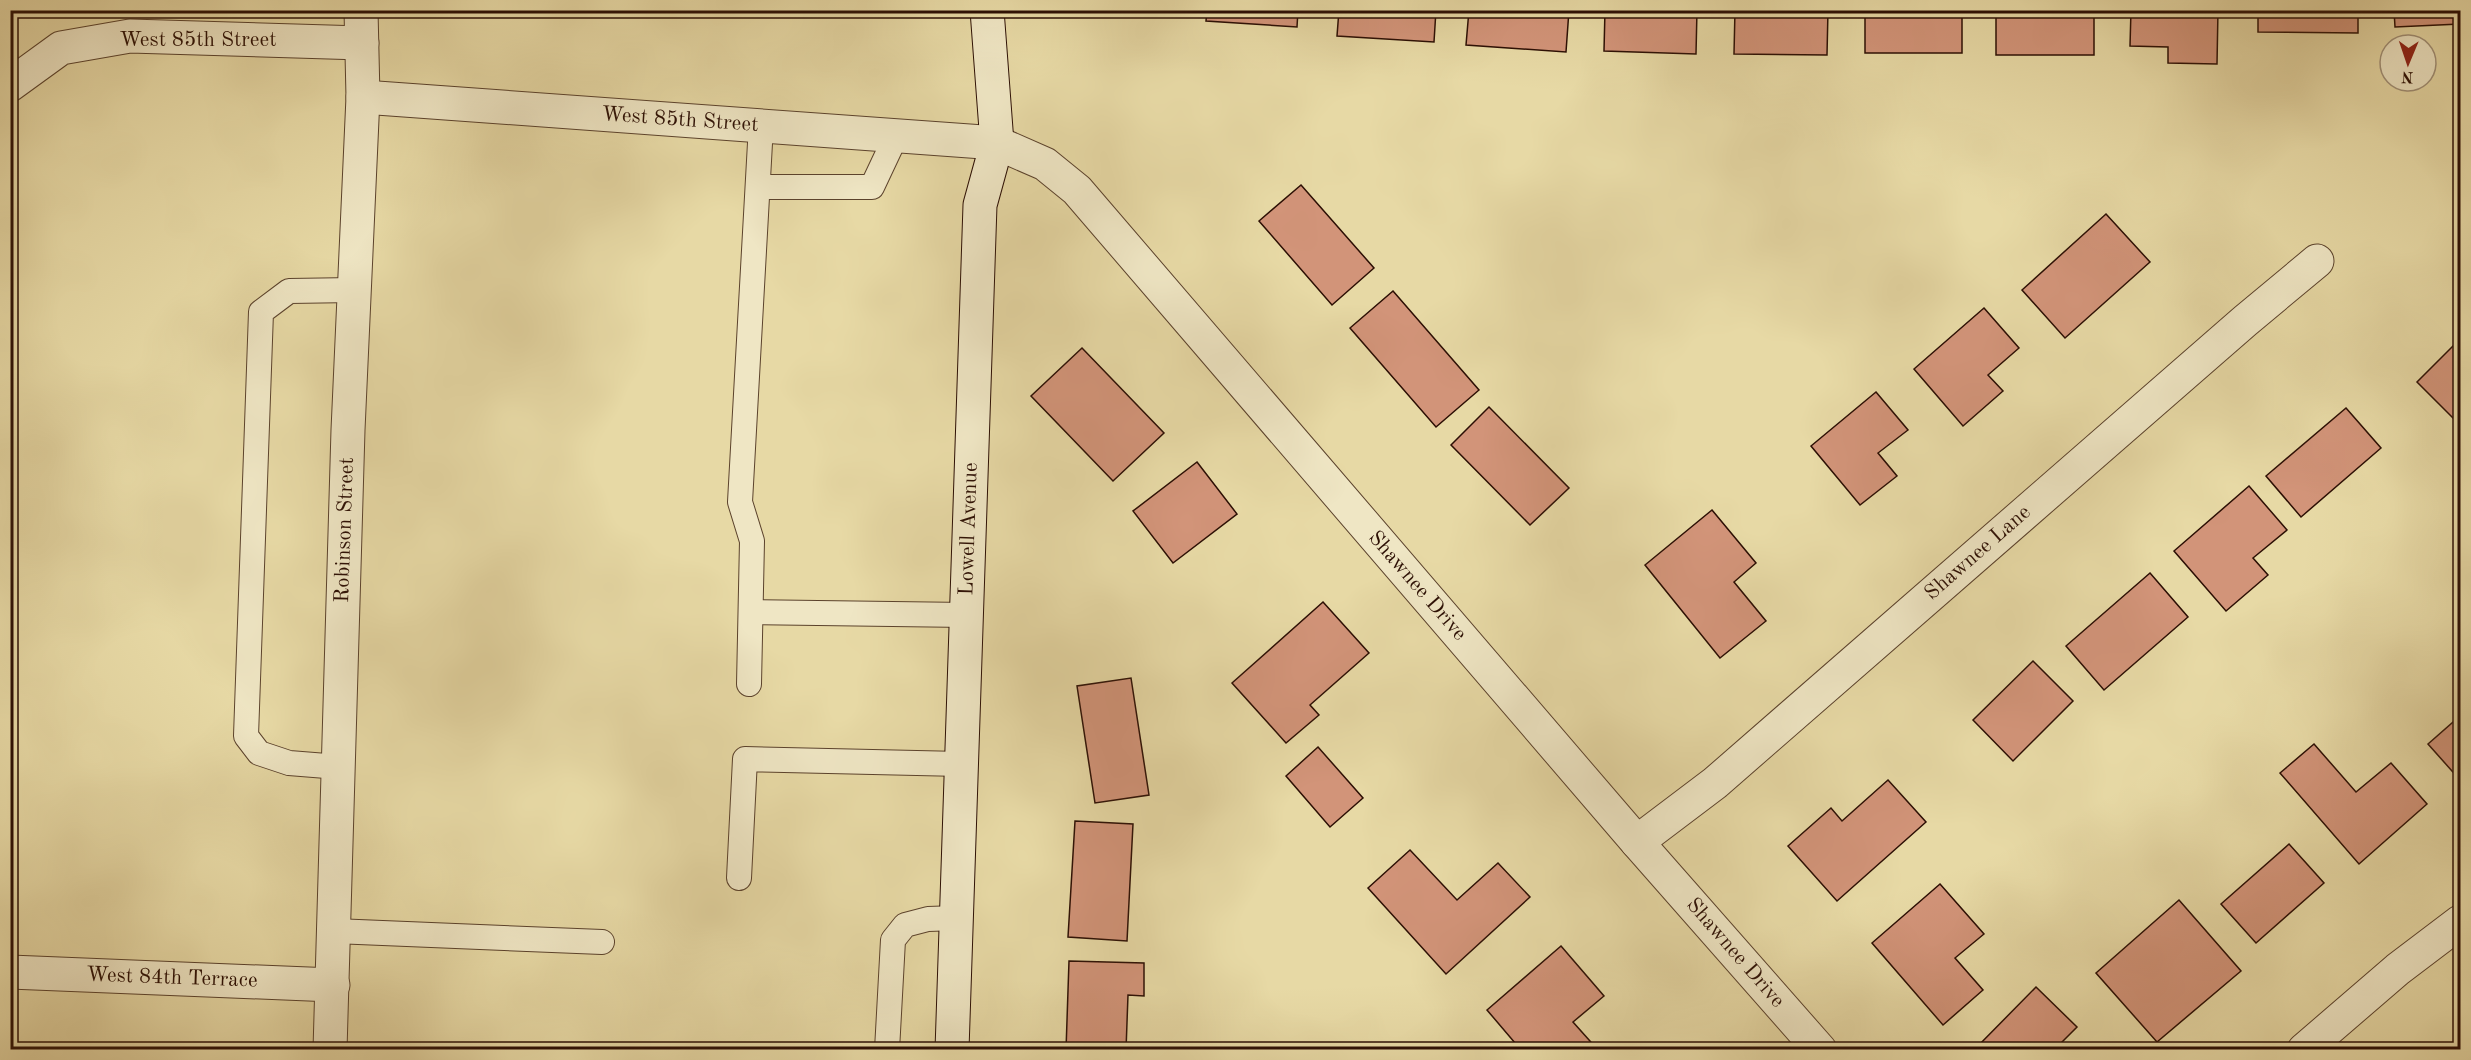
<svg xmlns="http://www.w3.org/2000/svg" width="2471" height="1060" viewBox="0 0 2471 1060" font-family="'Old Standard TT',serif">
  <rect width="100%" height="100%" fill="#e7d9a5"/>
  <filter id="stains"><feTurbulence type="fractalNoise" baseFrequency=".00333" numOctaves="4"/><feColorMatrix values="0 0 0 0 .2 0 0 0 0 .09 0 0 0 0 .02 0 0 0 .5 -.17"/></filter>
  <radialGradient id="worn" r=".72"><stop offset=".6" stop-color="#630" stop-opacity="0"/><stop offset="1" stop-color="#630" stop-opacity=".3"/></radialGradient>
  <g fill="#d29479" stroke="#2c0f04" stroke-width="1.5">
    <path d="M1207,10H1298L1297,27L1206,21Z"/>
    <path d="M1339,10H1436L1434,42L1337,36Z"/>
    <path d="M1469,10H1569L1566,52L1466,45Z"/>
    <path d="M1605,10H1697L1696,54L1604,51Z"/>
    <path d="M1735,10H1828L1827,55L1734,54Z"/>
    <rect x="1865" y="10" width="97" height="43"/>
    <rect x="1996" y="10" width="98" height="45"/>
    <path d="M2131,10H2218L2217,64L2168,63V47L2130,46Z"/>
    <path d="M2258,10H2358V33L2258,32Z"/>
    <path d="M2394,10H2460V24L2395,27Z"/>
    <path d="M1301,185L1374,268L1332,305L1259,221Z"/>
    <path d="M2106,214L2150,262L2065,338L2022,290Z"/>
    <path d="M1393,291L1479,390L1436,427L1350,328Z"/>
    <path d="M1984,308L2019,348L1988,375L2003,391L1963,426L1914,369Z"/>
    <path d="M2460,339V425L2417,382Z"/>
    <path d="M1082,348L1164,433L1113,481L1031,396Z"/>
    <path d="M1876,392L1908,430L1878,453L1897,476L1860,505L1811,446Z"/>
    <path d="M1489,407L1569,488L1530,525L1451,445Z"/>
    <path d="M2346,408L2381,448L2301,517L2266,476Z"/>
    <path d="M1197,462L1237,514L1173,563L1133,511Z"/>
    <path d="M2249,486L2287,530L2253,558L2268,575L2226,611L2174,551Z"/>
    <path d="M1712,510L1756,563L1734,582L1766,621L1720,658L1645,565Z"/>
    <path d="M2150,573L2188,617L2104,690L2066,646Z"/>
    <path d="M1323,602L1369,653L1310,705L1319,715L1286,743L1232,683Z"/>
    <path d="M2033,661L2073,701L2013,761L1973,720Z"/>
    <path d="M1131,678L1149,795L1095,803L1077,686Z"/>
    <path d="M2460,716V780L2428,744Z"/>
    <path d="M2314,744L2356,792L2391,763L2427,804L2359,864L2280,773Z"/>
    <path d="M1318,747L1363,798L1330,827L1286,776Z"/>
    <path d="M1888,780L1926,822L1837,901L1788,846L1831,808L1842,821Z"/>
    <path d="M1075,821L1133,824L1127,941L1068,937Z"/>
    <path d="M2289,844L2324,883L2256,943L2221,904Z"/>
    <path d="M1410,850L1457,900L1498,863L1530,897L1446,974L1368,888Z"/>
    <path d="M1940,884L1984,934L1955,958L1983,990L1943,1025L1872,943Z"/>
    <path d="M2179,900L2241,971L2157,1042L2096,973Z"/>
    <path d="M1561,946L1604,996L1573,1022L1598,1050H1521L1487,1010Z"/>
    <path d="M1069,961L1144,963V996L1128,995L1126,1050H1066Z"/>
    <path d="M2036,987L2077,1027L2054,1050H1974Z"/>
  </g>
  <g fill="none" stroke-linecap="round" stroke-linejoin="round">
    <defs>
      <g id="lane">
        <path d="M758,187H872L896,136"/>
        <path d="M751,612L967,615"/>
        <path d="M749,684L752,541L740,502L761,125"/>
        <path d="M339,767L289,763L259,753L246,736L261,312L289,291L354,290"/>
        <path d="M739,878L745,759L961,764"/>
        <path d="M334,931L602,942"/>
        <path d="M887,1050L893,940L905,925L928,919L957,918"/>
      </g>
      <g id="street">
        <path d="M10,85L61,48L130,36L362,43"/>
        <path d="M363,97L997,143L1045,164L1077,190L1637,842L1820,1050"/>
        <path d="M1637,842L1715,783L2245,321L2317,261"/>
        <path d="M10,972L333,985"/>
        <path d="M330,1050L348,430L363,97L361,10"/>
        <path d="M2304,1050L2398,969L2460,922"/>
      </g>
      <path id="secondary" d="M952,1050L980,205L997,143L987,10"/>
    </defs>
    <use href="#lane" stroke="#5b422c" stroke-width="26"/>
    <use href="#street" stroke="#5b422c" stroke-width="35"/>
    <use href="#secondary" stroke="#2c0f04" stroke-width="35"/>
    <use href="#lane" stroke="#efe6c4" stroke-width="24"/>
    <use href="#street" stroke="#efe6c4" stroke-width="33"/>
    <use href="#secondary" stroke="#efe6c4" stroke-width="33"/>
  </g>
  <g text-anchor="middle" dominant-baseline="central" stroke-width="6" stroke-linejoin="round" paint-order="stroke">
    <g font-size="21" fill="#2c0f04" stroke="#efe6c4">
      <text x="198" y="40">West 85th Street</text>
      <text transform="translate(680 120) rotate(4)">West 85th Street</text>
      <text transform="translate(969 529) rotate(-88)">Lowell Avenue</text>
      <text transform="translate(345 530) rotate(-88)">Robinson Street</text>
      <text transform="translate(1978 553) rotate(-41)">Shawnee Lane</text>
      <text transform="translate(1417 586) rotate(49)">Shawnee Drive</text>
      <text transform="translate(1735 953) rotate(49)">Shawnee Drive</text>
      <text transform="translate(172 978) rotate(2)">West 84th Terrace</text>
    </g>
  </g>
  <rect width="2471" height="1060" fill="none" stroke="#e7d9a5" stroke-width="36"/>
  <rect x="12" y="12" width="2447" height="1036" fill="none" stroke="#2c0f04" stroke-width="3"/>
  <rect x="18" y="18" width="2435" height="1024" fill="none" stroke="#2c0f04" stroke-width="1.5"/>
  <g transform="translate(2408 63) rotate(182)"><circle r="28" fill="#efe6c4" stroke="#a19077" stroke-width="1.5"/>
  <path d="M0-4.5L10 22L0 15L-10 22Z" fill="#8f2418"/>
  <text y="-9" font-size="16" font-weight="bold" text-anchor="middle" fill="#2c0f04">N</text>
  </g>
  <rect width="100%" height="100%" filter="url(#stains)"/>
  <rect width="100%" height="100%" fill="url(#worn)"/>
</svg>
